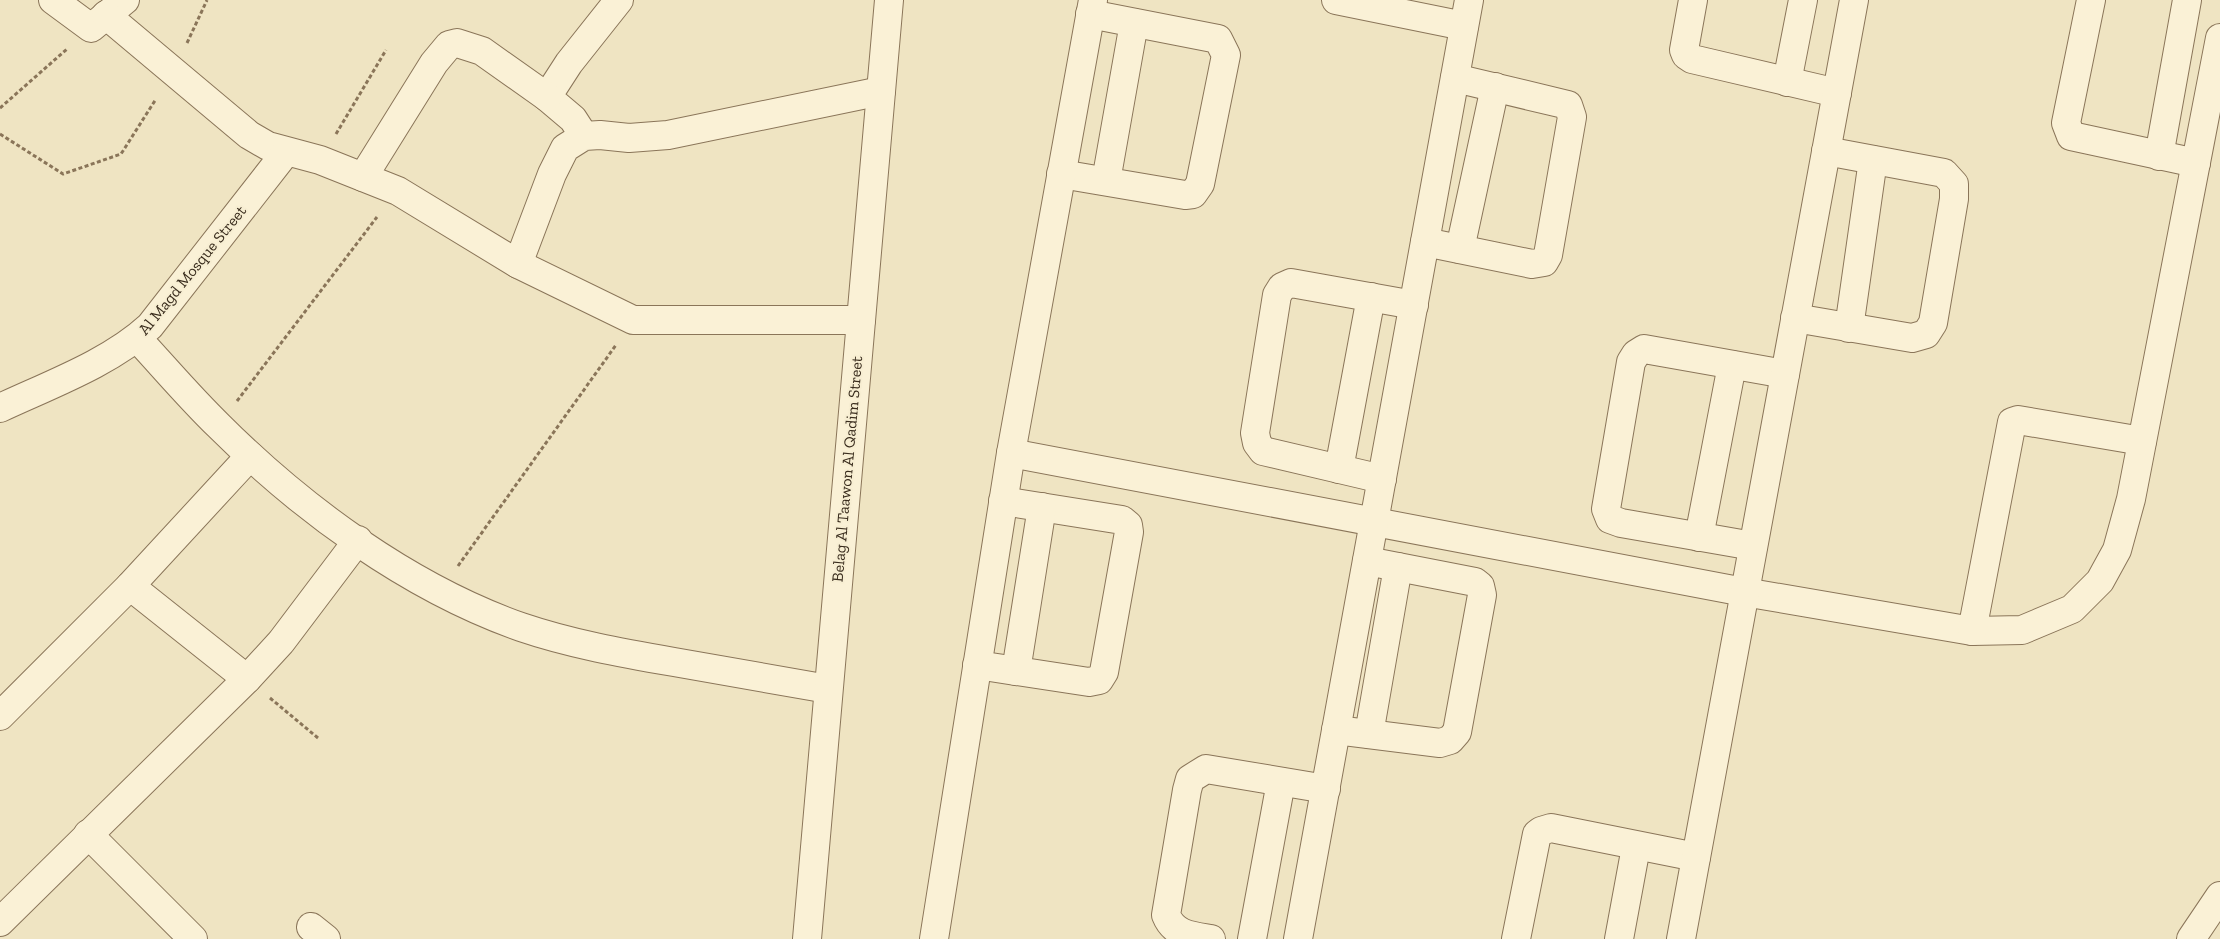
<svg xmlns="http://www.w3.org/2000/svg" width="2220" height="939" viewBox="0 0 2220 939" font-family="'Zilla Slab',serif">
  <rect width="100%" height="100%" fill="#efe4c2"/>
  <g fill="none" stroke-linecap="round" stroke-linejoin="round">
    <defs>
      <g id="minor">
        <path d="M53,0L91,28L125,0"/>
        <path d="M1336,0L1464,26"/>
        <path d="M1693,0L1684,50L1686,55L1692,59L1837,93"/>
        <path d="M2091,0L2066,123L2071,136L2196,163"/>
        <path d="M106,15L249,135L268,146L320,160L398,191L518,264L633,320H861"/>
        <path d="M1787,82L1803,0"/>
        <path d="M584,136L573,119L547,97L569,63L619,0"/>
        <path d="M2159,156L2187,0"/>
        <path d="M1061,174L1185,195L1193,194L1200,184L1226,55L1218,39L1090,14"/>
        <path d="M363,177L434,63L449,45L457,43L482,51L547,97"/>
        <path d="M1106,181L1134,23"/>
        <path d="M1425,242L1532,264L1544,262L1548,255L1572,117L1568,105L1455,78"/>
        <path d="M1460,249L1495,87"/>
        <path d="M518,264L552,174L565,148L584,136L600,135L629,138L668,135L881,91"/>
        <path d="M1795,318L1912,338L1926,334L1933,323L1954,199V184L1944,173L1826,151"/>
        <path d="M1849,328L1873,160"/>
        <path d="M137,338C164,367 190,398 219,426C302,509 410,588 521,627C571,644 622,653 674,662C725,671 776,680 828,689"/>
        <path d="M0,408C49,385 110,363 150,326L286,152"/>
        <path d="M1011,453L1744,592L1972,631L2022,630L2072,609L2100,581L2117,550L2131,499L2220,38"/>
        <path d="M1339,469L1371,297"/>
        <path d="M1382,479L1263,451L1257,443L1255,433L1277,295L1282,287L1291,283L1414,305"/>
        <path d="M1699,537L1732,365"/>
        <path d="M1753,546L1621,523L1610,519L1606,509L1631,362L1636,354L1644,349L1785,374"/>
        <path d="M130,586L247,679"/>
        <path d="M1972,631L2012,422L2018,420L2142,441"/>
        <path d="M977,665L1089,682L1099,680L1104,672L1129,532L1128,525L1122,520L1003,501"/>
        <path d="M1016,671L1042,507"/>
        <path d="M0,716L130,586L250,456"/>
        <path d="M1336,730L1440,743L1450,740L1457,732L1482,595L1480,586L1475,582L1367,561"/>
        <path d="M1369,734L1398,567"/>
        <path d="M88,834L193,939"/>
        <path d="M0,922L247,679L281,642L358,540"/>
        <path d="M311,927L326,939"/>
        <path d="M934,939L1011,453L1093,0"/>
        <path d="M1211,939C1192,936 1174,935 1166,915L1187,790L1190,779L1206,769L1326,789"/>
        <path d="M1252,939L1281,782"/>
        <path d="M1298,939L1469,0"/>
        <path d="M1516,939L1537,834L1541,831L1551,828L1696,857"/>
        <path d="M1619,939L1636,847"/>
        <path d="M1681,939L1854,0"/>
        <path d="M2191,939L2220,896"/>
      </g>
      <path id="tertiary" d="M807,939L889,0"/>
    </defs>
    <use href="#minor" stroke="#8a7559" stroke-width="30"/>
    <use href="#tertiary" stroke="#8a7559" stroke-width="30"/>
    <g stroke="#8a7559" stroke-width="3" stroke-dasharray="4 2.5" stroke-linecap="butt">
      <path d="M187,43L207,0"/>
      <path d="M0,108L67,49"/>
      <path d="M0,134L63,174L121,154L156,99"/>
      <path d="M336,134L386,50"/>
      <path d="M237,401L377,217"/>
      <path d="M458,566L616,345"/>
      <path d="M270,698L318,738"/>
    </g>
    <use href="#minor" stroke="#faf1d6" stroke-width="28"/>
    <use href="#tertiary" stroke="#faf1d6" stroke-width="28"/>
  </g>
  <g text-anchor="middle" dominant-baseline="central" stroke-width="4" stroke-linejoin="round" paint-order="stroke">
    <g font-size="16" fill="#392c1d" stroke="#f7eed2">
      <text transform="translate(192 270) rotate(-51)">Al Magd Mosque Street</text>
      <text transform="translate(847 469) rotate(-85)">Belag Al Taawon Al Qadim Street</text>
    </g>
  </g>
</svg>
